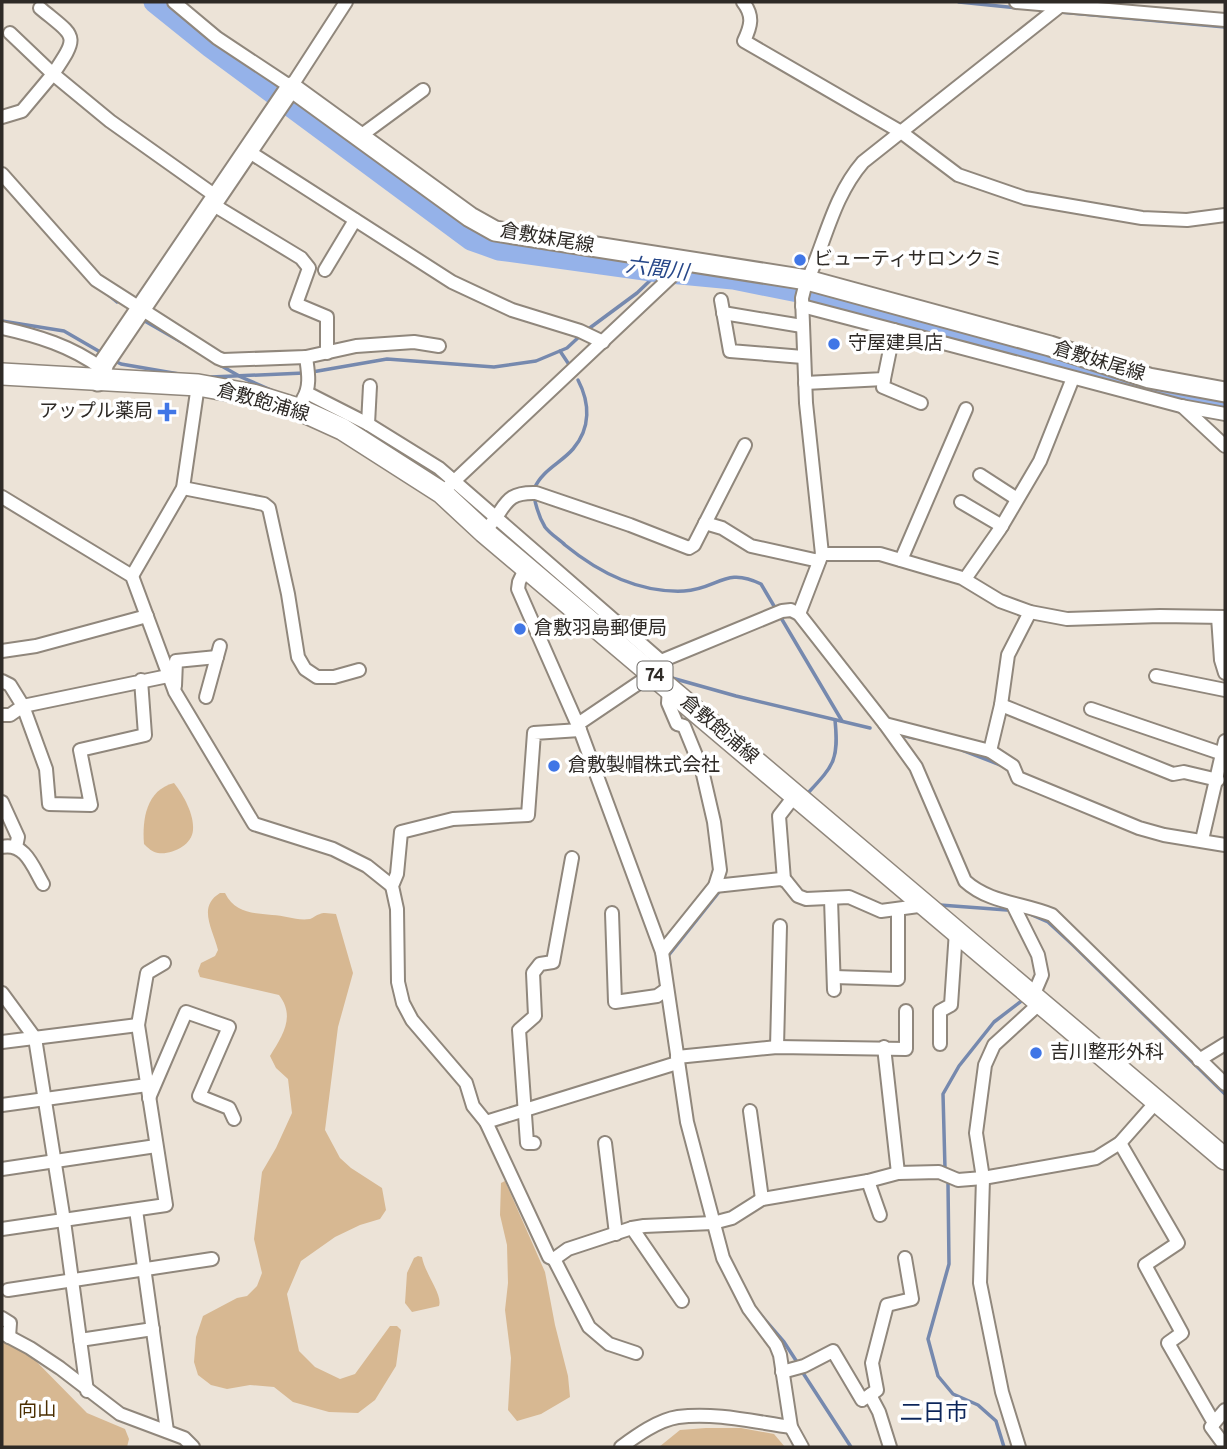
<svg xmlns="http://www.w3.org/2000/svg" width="1227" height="1449" viewBox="0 0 1227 1449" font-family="Overpass,'Noto Sans JP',sans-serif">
  <rect width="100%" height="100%" fill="#ece3d7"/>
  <g fill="#d7b892">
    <path d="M174,783C184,796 194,814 193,830C192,845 172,855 158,853C152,852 148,848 144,844C142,820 146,790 174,783Z"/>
    <path d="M220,893H225C235,913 252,913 272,915C285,915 296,921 310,919C313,918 316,915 320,914C324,912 331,914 336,914L353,973L338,1027L325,1130L340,1158L351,1168L382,1188L386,1210L380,1219L360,1225L335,1237L301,1261L287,1294L299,1351L315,1367L340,1379L355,1374L390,1326H397L401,1330L396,1366L375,1400L358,1413L329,1412L293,1402L274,1387L250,1385L227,1389L211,1385L198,1375L194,1362L196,1337L203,1316L237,1298L247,1296L257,1286L262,1273L254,1239L262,1172L276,1148L292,1113L288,1079L276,1068L270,1056C282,1036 296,1017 279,995L200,977L198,971L201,963L215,956L218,950C213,929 197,907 220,893Z"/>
    <path d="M505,1181L545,1272L555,1325L568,1376L570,1397L541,1414L517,1421L508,1410L511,1358L505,1310L508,1283L507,1245L500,1215L501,1183Z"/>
    <path d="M418,1256L422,1257C425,1274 443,1295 439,1306L412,1312L405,1303L407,1273L414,1258Z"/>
    <path d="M2,1338L25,1350L87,1413L125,1429L129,1439L127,1447H2Z"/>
    <path d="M706,1428H741L774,1434L785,1447H659L680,1430Z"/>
  </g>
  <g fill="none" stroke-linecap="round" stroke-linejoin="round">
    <g stroke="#7689ae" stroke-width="3.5">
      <path d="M959,2L1018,8"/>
      <path d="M1060,12L1225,27"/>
      <path d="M106,293L117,302"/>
      <path d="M143,320L197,351"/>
      <path d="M2,321L64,331L102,353"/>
      <path d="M587,330L637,293L659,272"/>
      <path d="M560,351L568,363"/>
      <path d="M115,361L121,364L179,374"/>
      <path d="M218,364L241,377L271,390"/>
      <path d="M312,372L387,359L494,367L536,361L567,348L581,335"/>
      <path d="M211,377L304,373"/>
      <path d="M534,489C542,470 561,463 573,449C591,428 590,403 578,380"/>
      <path d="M534,496C536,507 539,517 545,527C550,534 559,539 565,545C598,572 639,593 684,591C718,589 725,566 761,584L842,721"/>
      <path d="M510,540L608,623"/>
      <path d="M672,678L736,696L870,728"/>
      <path d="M897,734L914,738"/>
      <path d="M962,750L1003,766"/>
      <path d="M808,793C834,765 839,760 835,720"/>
      <path d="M940,905L1007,910"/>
      <path d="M1032,915L1048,922L1073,945L1225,1094"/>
      <path d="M668,959V956L719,892"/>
      <path d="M945,1169L943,1094L959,1066L994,1022L1024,999"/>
      <path d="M948,1184L949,1264L928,1339L938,1376L953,1394L978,1405L996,1421L1004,1447"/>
      <path d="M760,1314L784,1342L797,1362"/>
      <path d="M803,1373L851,1447"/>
    </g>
    <path stroke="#95b2e9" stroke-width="21" d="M154,2L210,47L471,240L499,250L659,272L733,279L823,297L1003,343L1180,396L1225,404"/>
    <defs>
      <g id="minor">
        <path d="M174,2L217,38L291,87L346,2"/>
        <path d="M743,2C754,16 751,26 744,41L901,132L958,175L1025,198L1142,218L1187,220L1225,215"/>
        <path d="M1016,2L1225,20"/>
        <path d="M40,8C76,38 80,34 53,74L110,121L217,197"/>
        <path d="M2,117L22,111L53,74L10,33"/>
        <path d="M359,137L423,90"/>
        <path d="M248,151L452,282L512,310L580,331L603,342"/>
        <path d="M2,174L96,280L218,358L223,360L306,357L356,346L414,342L439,346"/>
        <path d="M212,204L301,258L309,268L296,304L327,317V353"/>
        <path d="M325,270L355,220"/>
        <path d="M721,300L730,351L803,357"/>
        <path d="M802,306L894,330"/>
        <path d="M723,313L802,326"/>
        <path d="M2,328C38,336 71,346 101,368"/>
        <path d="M884,379L883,387L921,403"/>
        <path d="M805,383L884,379L894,330L1181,406L1225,414"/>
        <path d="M307,393L368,424L439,468L661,661"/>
        <path d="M303,399C311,386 308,372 306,357"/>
        <path d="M1182,406L1225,446"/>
        <path d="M368,424L370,386"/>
        <path d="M980,475L1017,499"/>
        <path d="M449,486L688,261"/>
        <path d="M183,488L264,504L269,508L288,594L298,657L305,669L317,677H334L359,670"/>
        <path d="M2,497L132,576L175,692L254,824L333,849L367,866L392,886"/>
        <path d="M961,502L1002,526"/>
        <path d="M705,523L722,528L751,546L819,561"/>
        <path d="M490,525C507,505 505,492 536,493L630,525L689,548L694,545L745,445"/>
        <path d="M822,554H880L962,578L1000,601L1030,612L1067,619L1160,616L1225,617"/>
        <path d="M901,560L966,409"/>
        <path d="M526,567L519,582L518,589L580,730L662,952L687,1122L723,1258L749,1309L776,1345L780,1355L791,1427L802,1447"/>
        <path d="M132,576L183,488L198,385"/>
        <path d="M965,579L1000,529L1040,461L1073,378"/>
        <path d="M799,614L822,554L806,403L802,298L805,286C825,244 832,198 863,162L1065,2"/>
        <path d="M1218,617L1221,660L1225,673"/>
        <path d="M2,651L36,646L147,616"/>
        <path d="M650,672L661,661L782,611L791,610L799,614L885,724L916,767L965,881C989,903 1023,903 1052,915L1225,1084"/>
        <path d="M1156,676L1225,690"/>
        <path d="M141,680L145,735L80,750L91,805L49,804L46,769L23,706L168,676"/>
        <path d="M2,681L10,685L23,706L10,715H2"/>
        <path d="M175,686L176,661L217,657"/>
        <path d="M206,697L220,646"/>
        <path d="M1001,705L1173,774L1184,772L1218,780"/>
        <path d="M1091,709L1223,754"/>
        <path d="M578,724L652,674"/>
        <path d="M885,724L990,751L1013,766L1018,778L1139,828L1164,835L1225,845"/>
        <path d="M580,730L534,733L528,815L453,819L401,832L397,874L392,886L397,909L398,982L403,1003L412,1020L466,1083L473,1106L486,1122L549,1257L554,1259L568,1249L632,1228L644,1226L713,1223L732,1218L762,1199L868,1181L898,1173L939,1172L958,1180L983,1178L1096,1158L1120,1143L1157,1101"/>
        <path d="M990,751L1001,705L1008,655L1030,612"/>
        <path d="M2,802L18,837L16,847"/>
        <path d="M1202,840L1225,741"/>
        <path d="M2,847C25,842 33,867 43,884"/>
        <path d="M784,880L779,816L796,794"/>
        <path d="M715,886L781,879L786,881L798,896L806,899L849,897L881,911L926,905"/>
        <path d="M831,899L834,990"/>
        <path d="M1013,905L1038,955L1042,975L1033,996"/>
        <path d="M612,913L615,1002L657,996L667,989"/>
        <path d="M662,952L715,886L720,870L714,822L702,770L684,726L677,724L668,703L669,689"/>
        <path d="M834,977L898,979V911"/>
        <path d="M2,993L35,1038L64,1221L87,1391"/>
        <path d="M138,1025L147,973L164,963"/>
        <path d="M2,1042L138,1025L166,1205L2,1229"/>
        <path d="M940,1044V1011L951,1005L956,931"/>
        <path d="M777,1047L780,926"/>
        <path d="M884,1047L898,1173"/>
        <path d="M677,1057L777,1047L906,1049V1011"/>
        <path d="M1199,1060L1225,1044"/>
        <path d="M149,1098L186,1012L229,1027L199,1096L229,1108L234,1119"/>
        <path d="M2,1105L147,1085"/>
        <path d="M750,1111L762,1199"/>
        <path d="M486,1122L677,1063"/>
        <path d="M534,1143H527L519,1030L535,1016L533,973L540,964L553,962L572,858"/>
        <path d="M605,1143L616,1234"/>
        <path d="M1120,1143L1178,1243L1145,1265L1182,1333L1168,1343L1214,1423L1211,1427L1225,1446"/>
        <path d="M2,1169L156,1146"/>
        <path d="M868,1181L880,1215"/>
        <path d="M136,1210L167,1431"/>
        <path d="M632,1228L682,1301"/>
        <path d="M554,1259L589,1327L609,1344L636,1353"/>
        <path d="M8,1290L212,1259"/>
        <path d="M2,1318L10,1323L9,1337"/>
        <path d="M2,1333L30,1348L60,1368L120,1414L184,1438L193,1447"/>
        <path d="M80,1340L153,1329"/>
        <path d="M782,1372L804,1366L833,1351L862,1400L870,1395L879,1412L890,1447"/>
        <path d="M870,1395L877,1390L872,1363L887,1305L912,1299L905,1258"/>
        <path d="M1214,1423L1225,1410"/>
        <path d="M621,1447C636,1436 658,1420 678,1417C715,1412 755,1422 791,1427"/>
        <path d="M1019,1447L1002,1392L980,1283L983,1178L976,1133L985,1065L994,1045L1040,1003"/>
      </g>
      <path id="secondary" d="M98,381L104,363L291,87L470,217L495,231L807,280L1050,346L1149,378L1225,392"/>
      <path id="primary" d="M2,374L198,385L253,395L298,409L342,429L442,493L484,532L1225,1159"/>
    </defs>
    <use href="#minor" stroke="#90877c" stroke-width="16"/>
    <use href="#secondary" stroke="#90877c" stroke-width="23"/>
    <use href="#primary" stroke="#90877c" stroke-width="24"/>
    <use href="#minor" stroke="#fff" stroke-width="12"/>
    <use href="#secondary" stroke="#fff" stroke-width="19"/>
    <use href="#primary" stroke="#fff" stroke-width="21"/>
  </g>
  <g fill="#4076e6" stroke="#fff" stroke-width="2.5">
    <circle cx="800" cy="260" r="7"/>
    <circle cx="834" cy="344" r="7"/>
    <path d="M163.5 401.5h7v7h7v7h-7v7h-7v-7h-7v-7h7z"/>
    <circle cx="520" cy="629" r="7"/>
    <circle cx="554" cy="766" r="7"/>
    <circle cx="1036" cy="1053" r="7"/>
  </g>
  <g text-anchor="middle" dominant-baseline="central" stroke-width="7" stroke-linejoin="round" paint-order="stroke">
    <rect fill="#fff" stroke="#6d6a67" stroke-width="2" x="637.5" y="661.5" width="35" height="29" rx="5"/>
    <g font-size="18" font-weight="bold" fill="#2e2a26">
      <text x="655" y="676">74</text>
    </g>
    <g font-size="19" fill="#2e2a26" stroke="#fff">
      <text transform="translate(547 239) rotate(10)">倉敷妹尾線</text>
      <text transform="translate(1099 362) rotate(17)">倉敷妹尾線</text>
      <text transform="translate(263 403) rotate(16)">倉敷飽浦線</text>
      <text transform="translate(719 730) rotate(40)">倉敷飽浦線</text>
    </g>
    <g font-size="19" fill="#2e2a26" stroke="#fff" text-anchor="start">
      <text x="814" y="260">ビューティサロンクミ</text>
      <text x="848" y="344">守屋建具店</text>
      <text x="153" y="412" text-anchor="end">アップル薬局</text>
      <text x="534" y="629">倉敷羽島郵便局</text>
      <text x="568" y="766">倉敷製帽株式会社</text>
      <text x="1050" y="1053">吉川整形外科</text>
    </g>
    <g font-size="19" fill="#4b2f02" stroke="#fff">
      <text x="37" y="1411">向山</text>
    </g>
    <g font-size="21" font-style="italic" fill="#284889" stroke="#fff">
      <text transform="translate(657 270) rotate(7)">六間川</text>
    </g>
    <g font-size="23" fill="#0c255a" stroke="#fff">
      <text x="934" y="1414">二日市</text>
    </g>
  </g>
  <rect width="1227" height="1449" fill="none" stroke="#2e2a26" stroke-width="7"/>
</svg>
